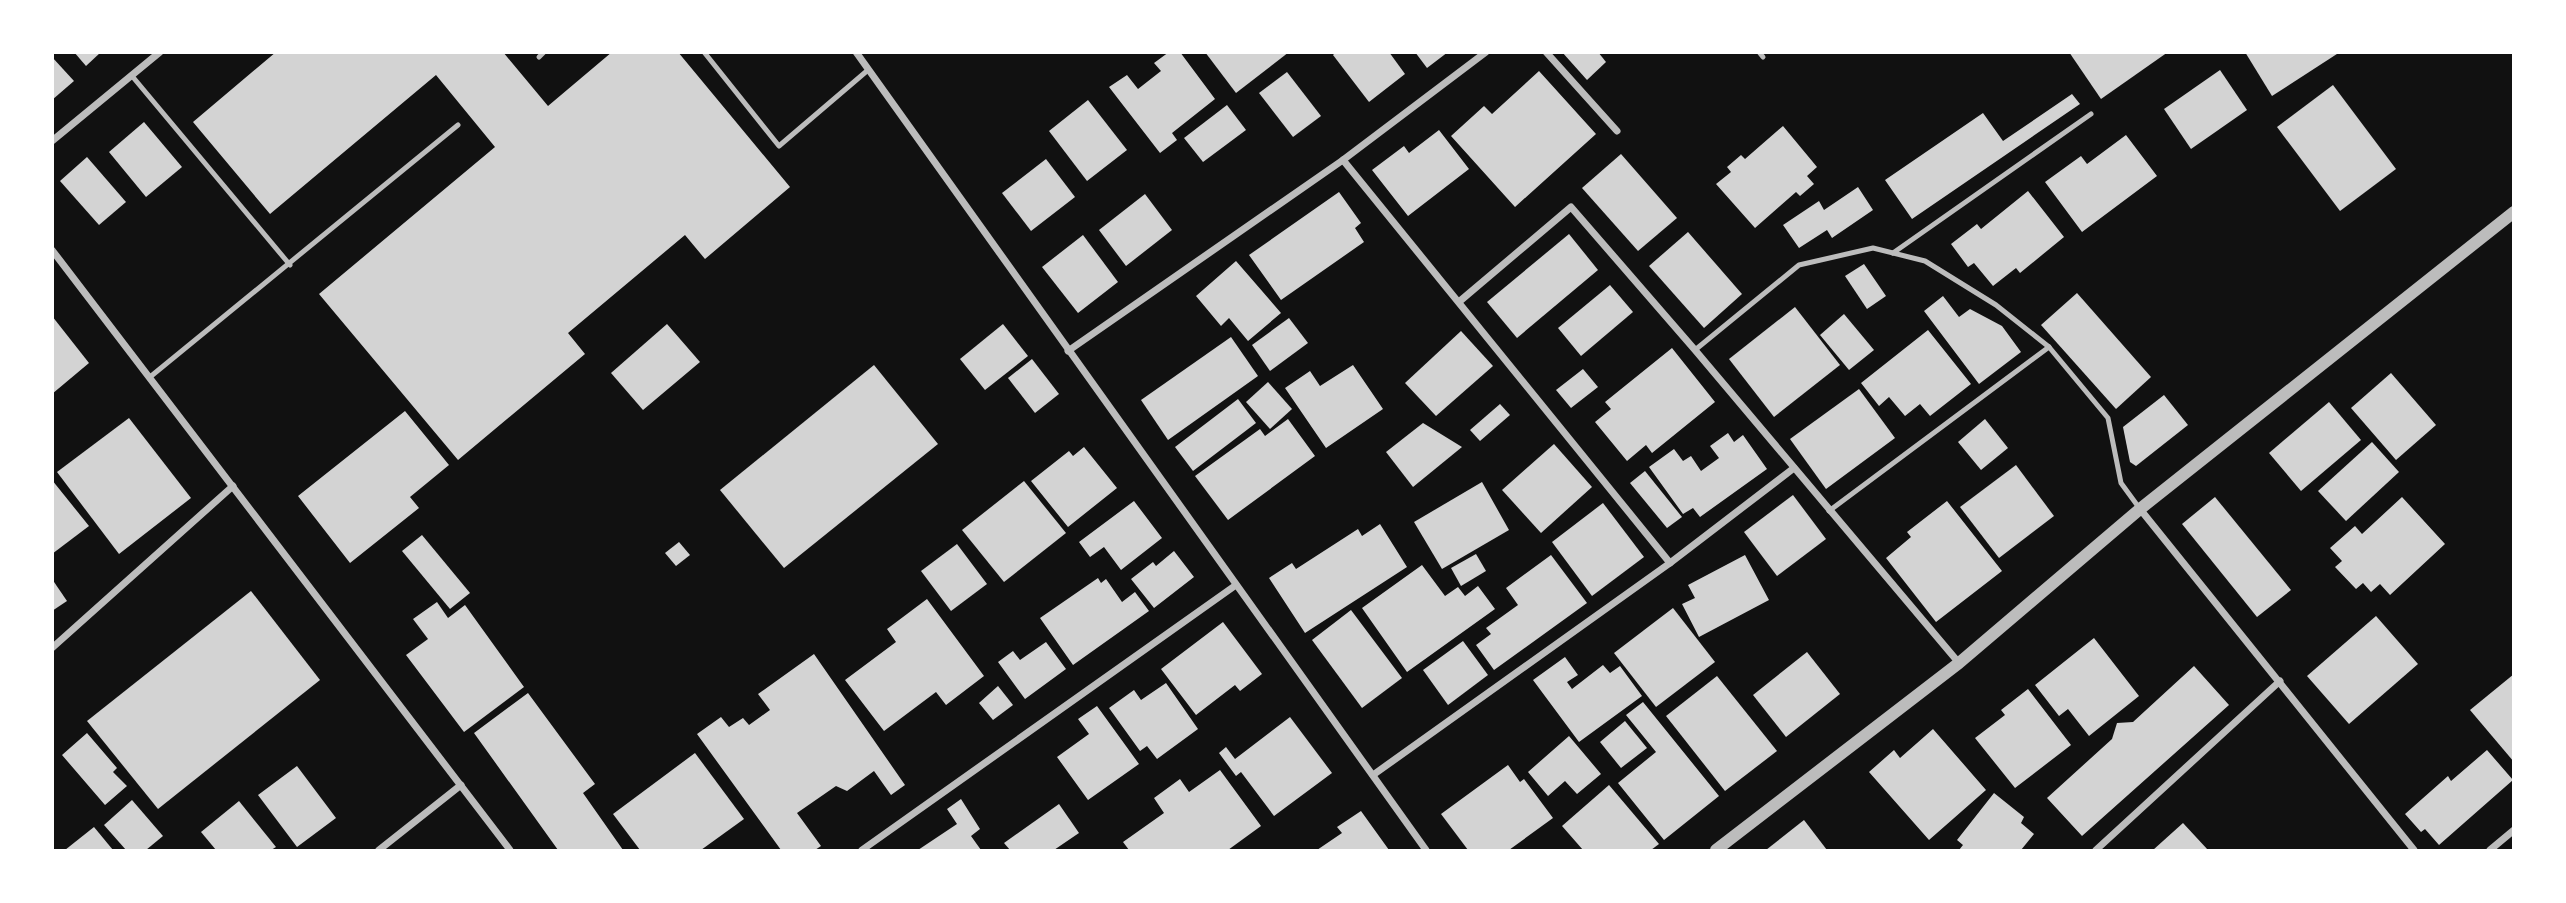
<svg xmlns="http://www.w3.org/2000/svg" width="2566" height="903" viewBox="0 0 2566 903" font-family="'Nunito Sans',sans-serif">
  <rect width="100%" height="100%" fill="#111"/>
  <g fill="#d3d3d3">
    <path d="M74,52H101L86,66Z"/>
    <path d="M276,52H503L548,106L612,52H678L790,187L705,259L685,235L568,333L585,354L458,460L319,294L495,147L436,75L270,214L193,122Z"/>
    <path d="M1169,52H1180L1215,99L1172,133L1177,140L1160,153L1109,87L1127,75L1138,89L1161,71L1154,63Z"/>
    <path d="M1205,52H1289L1236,93Z"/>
    <path d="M1336,52H1389L1405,74L1369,102L1333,55Z"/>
    <path d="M1415,52H1448L1427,68Z"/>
    <path d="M1562,52H1598L1606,62L1587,80Z"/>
    <path d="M2069,52H2168L2101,99Z"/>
    <path d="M2245,52H2340L2272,96Z"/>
    <path d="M52,57L74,81L52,100Z"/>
    <path d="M2220,70L2247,110L2191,149L2164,109Z"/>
    <path d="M1539,71L1596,134L1515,207L1451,136L1484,106L1492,114Z"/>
    <path d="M1287,72L1321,116L1293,137L1259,93Z"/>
    <path d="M2333,85L2396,169L2340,211L2277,127Z"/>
    <path d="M2072,94L2080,104L1912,219L1885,180L1983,113L2003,141Z"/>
    <path d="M1088,100L1127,150L1087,181L1049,131Z"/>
    <path d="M1227,105L1246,130L1203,162L1184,138Z"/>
    <path d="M144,122L182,167L146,197L109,152Z"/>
    <path d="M1783,126L1817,167L1807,176L1814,184L1800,196L1796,192L1755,228L1716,184L1731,172L1727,167L1741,155L1745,159Z"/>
    <path d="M1439,130L1469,169L1408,216L1372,170L1404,146L1409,153Z"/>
    <path d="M2126,135L2157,176L2082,232L2045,182L2081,156L2087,164Z"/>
    <path d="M1621,154L1677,218L1638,251L1582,188Z"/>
    <path d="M87,157L126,202L99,225L60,181Z"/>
    <path d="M1046,159L1075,197L1031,231L1002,193Z"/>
    <path d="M1858,187L1873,210L1832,238L1827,230L1799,248L1783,225L1819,201L1824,210Z"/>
    <path d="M2028,191L2064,237L2020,273L2016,268L1993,286L1974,263L1968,267L1951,244L1977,224L1981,229Z"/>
    <path d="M1339,192L1361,223L1355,228L1364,242L1281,300L1249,255Z"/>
    <path d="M1145,194L1172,230L1126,266L1099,230Z"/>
    <path d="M1688,232L1742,294L1704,328L1649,266Z"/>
    <path d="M1569,234L1598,270L1517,338L1487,302Z"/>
    <path d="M1083,235L1118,282L1078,313L1042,267Z"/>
    <path d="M1236,261L1281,313L1248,341L1229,318L1221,326L1196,296Z"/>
    <path d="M1864,264L1886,296L1867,309L1845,276Z"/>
    <path d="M1610,285L1633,312L1581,356L1558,328Z"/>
    <path d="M2077,293L2151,377L2116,409L2041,325Z"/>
    <path d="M1943,296L1959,317L1970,309L2002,326L2021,352L1979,384L1924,311Z"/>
    <path d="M1795,307L1840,365L1774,417L1729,359Z"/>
    <path d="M1844,314L1874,350L1849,370L1820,335Z"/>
    <path d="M52,316L89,363L52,394Z"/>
    <path d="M1289,318L1308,343L1270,371L1252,345Z"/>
    <path d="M667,324L700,362L643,410L611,373Z"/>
    <path d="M1003,324L1028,356L985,390L960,359Z"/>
    <path d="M1928,330L1971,384L1930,416L1920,404L1905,416L1889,397L1879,406L1861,383Z"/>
    <path d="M1461,331L1493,366L1436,416L1405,383Z"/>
    <path d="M1231,337L1258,376L1168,440L1141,400Z"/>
    <path d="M1672,348L1715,402L1652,453L1646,445L1627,461L1595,422L1611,409L1605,402Z"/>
    <path d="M1032,359L1059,394L1035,413L1008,378Z"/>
    <path d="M874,365L938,444L784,568L720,490Z"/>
    <path d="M1353,365L1383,409L1326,448L1285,388L1310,371L1320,386Z"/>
    <path d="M1583,369L1598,387L1571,408L1556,390Z"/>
    <path d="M2391,373L2436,425L2396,460L2351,408Z"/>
    <path d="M1268,382L1292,409L1270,429L1246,402Z"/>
    <path d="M1859,389L1895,438L1826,489L1790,439Z"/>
    <path d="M2164,395L2188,425L2136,466L2130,462L2123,427Z"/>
    <path d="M1238,399L1256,423L1193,471L1175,447Z"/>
    <path d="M2329,402L2361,440L2301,491L2269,453Z"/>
    <path d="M1500,404L1510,415L1480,441L1470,430Z"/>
    <path d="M405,411L449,465L410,497L419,508L350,563L298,496Z"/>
    <path d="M129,418L191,498L119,554L57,472Z"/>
    <path d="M1288,419L1315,456L1228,520L1195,476L1260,429L1265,436Z"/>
    <path d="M1985,419L2008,448L1981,470L1958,442Z"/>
    <path d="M1423,423L1462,447L1413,487L1386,452Z"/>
    <path d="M1728,433L1734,442L1743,435L1767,469L1700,517L1693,508L1683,514L1649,467L1674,449L1683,461L1691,456L1701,471L1719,458L1710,446Z"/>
    <path d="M2372,442L2399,472L2346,521L2318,491Z"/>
    <path d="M1554,444L1592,487L1541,533L1502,490Z"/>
    <path d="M1084,447L1117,488L1068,527L1031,481L1069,451L1073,456Z"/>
    <path d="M2016,465L2054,516L1999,558L1960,507Z"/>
    <path d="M1645,471L1682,517L1667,528L1630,483Z"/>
    <path d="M52,480L89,526L52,554Z"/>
    <path d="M1024,481L1066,533L1004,582L962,530Z"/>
    <path d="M1482,482L1509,530L1442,569L1414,522Z"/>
    <path d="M1793,495L1826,539L1777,576L1744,532Z"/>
    <path d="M2215,497L2291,590L2257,617L2182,524Z"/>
    <path d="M2402,497L2445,544L2390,595L2380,584L2371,592L2363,583L2356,589L2335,567L2342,561L2330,548L2355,526L2362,534Z"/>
    <path d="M1134,501L1162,538L1121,570L1104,547L1090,557L1079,542Z"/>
    <path d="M1947,501L2002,571L1936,622L1886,558L1911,537L1907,532Z"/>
    <path d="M1603,503L1644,557L1592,596L1552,542Z"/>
    <path d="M1380,524L1407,567L1305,633L1269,578L1292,563L1296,569L1358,529L1362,536Z"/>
    <path d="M422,535L470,593L450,609L402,551Z"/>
    <path d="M679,542L690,555L676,566L665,553Z"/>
    <path d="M957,544L987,584L951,611L921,571Z"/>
    <path d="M1174,551L1194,577L1154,608L1131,579L1153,562L1156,566Z"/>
    <path d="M1476,554L1486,571L1461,586L1451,568Z"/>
    <path d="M1551,555L1587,603L1494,670L1476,645L1491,634L1486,628L1518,605L1506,588Z"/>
    <path d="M1745,555L1769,600L1699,637L1682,604L1695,598L1688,585Z"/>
    <path d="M1422,565L1445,596L1458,587L1465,596L1478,586L1495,609L1407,672L1362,608Z"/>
    <path d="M1098,578L1101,583L1106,579L1122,602L1135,592L1149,611L1073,665L1040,618Z"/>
    <path d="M52,579L67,601L52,611Z"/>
    <path d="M251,591L320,680L158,809L87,721Z"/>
    <path d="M927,599L984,676L946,705L936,692L884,731L845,680L896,642L887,629Z"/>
    <path d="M437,602L448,618L465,605L524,687L464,732L406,655L428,639L413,619Z"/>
    <path d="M1673,608L1715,662L1656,707L1614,653Z"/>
    <path d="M1351,610L1402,678L1362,708L1312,640Z"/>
    <path d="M2376,616L2418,664L2349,724L2307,676Z"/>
    <path d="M1223,622L1262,674L1240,691L1235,685L1196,715L1161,669Z"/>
    <path d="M2094,638L2139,696L2089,736L2068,709L2059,716L2035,685Z"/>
    <path d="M1463,641L1488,675L1448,705L1423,670Z"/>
    <path d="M1046,642L1066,669L1025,699L998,662L1013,651L1020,660Z"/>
    <path d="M1807,652L1840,694L1786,737L1753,695Z"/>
    <path d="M814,654L905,785L891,795L874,771L847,791L836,786L797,813L821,846L815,850H781L697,734L721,717L729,727L743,718L749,725L770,710L758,694Z"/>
    <path d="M1565,657L1578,675L1567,682L1572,689L1603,665L1610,673L1620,666L1642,696L1579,742L1533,680Z"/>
    <path d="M2194,666L2229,705L2082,836L2047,798L2112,739L2117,723L2133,722Z"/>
    <path d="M2514,674V762L2470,710Z"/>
    <path d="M1717,676L1777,751L1725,791L1666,716Z"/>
    <path d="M1166,683L1198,729L1157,759L1147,746L1140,751L1109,708L1134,690L1141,700Z"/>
    <path d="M998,686L1013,705L993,720L979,703Z"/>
    <path d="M2028,689L2071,745L2015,788L1975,738L2005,715L2001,710Z"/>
    <path d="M528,693L595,784L583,793L623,850H558L474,733Z"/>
    <path d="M1643,702L1719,796L1664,840L1618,783L1656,752L1626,715Z"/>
    <path d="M1097,706L1139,764L1088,800L1057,757L1089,734L1078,719Z"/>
    <path d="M1290,717L1332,773L1274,816L1241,772L1236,776L1219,753L1226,747L1235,759Z"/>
    <path d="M1625,721L1647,748L1621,768L1600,742Z"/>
    <path d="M1933,729L1986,790L1929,840L1869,772L1894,750L1900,758Z"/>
    <path d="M87,733L117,768L113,772L127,786L105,805L62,755Z"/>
    <path d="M1569,736L1601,774L1577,794L1565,781L1548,796L1528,772Z"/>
    <path d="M2487,750L2513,780L2439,845L2425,829L2421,832L2405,814L2448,776L2451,781Z"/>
    <path d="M695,753L744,819L701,850H640L613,814Z"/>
    <path d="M1508,765L1520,782L1524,779L1553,818L1509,850H1468L1441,814Z"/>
    <path d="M297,766L336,818L297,847L258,795Z"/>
    <path d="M1220,770L1261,826L1228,850H1129L1123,842L1164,813L1154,798L1180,779L1189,792Z"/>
    <path d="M1609,785L1659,844L1651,850H1583L1562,826Z"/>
    <path d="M1994,793L2024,817L2021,823L2034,834L2021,850H1959L1963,845L1957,840Z"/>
    <path d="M961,799L980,829L971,836L981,850H918L957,824L947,809Z"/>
    <path d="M132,800L163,836L146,850H126L104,825Z"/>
    <path d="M239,801L276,847L271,850H216L201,832Z"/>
    <path d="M1059,804L1079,833L1054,850H1010L1004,843Z"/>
    <path d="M1361,811L1389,850H1317L1342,833L1337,827Z"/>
    <path d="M1804,820L1827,850H1766Z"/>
    <path d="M2183,823L2208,850H2153Z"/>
    <path d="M94,827L113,850H65Z"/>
  </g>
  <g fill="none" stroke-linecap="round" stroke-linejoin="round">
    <g stroke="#bcbcbc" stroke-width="5">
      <path d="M704,52L779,146L868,70"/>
      <path d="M1759,52L1763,57"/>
      <path d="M539,57L544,52"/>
      <path d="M132,76L290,265"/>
      <path d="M1893,253L2091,114"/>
      <path d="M1695,350L1799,265L1873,248L1925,261L1996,305L2049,347L2108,418L2121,483L2140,509"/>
      <path d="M150,377L458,125"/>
      <path d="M1829,511L2049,347"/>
    </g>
    <g stroke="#bcbcbc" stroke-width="7">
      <path d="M856,52L1426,850"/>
      <path d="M1546,52L1617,131"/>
      <path d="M52,141L160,52"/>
      <path d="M1343,160L1670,563"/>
      <path d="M52,250L510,850"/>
      <path d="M1460,301L1571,207L1695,350L1959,663"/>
      <path d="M1068,351L1343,160L1486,52"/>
      <path d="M2140,509L2414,850"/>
      <path d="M52,648L233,486"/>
      <path d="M1373,775L1670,563L1794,468"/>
      <path d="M379,850L461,785"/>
      <path d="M862,850L1236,585"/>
      <path d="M2096,850L2280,681"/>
      <path d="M2490,850L2514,830"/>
    </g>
    <path stroke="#bcbcbc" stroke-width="12" d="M1716,850L1959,663L2140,509L2514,212"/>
  </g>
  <rect width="2566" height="903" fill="none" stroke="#ffffff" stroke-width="108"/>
</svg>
